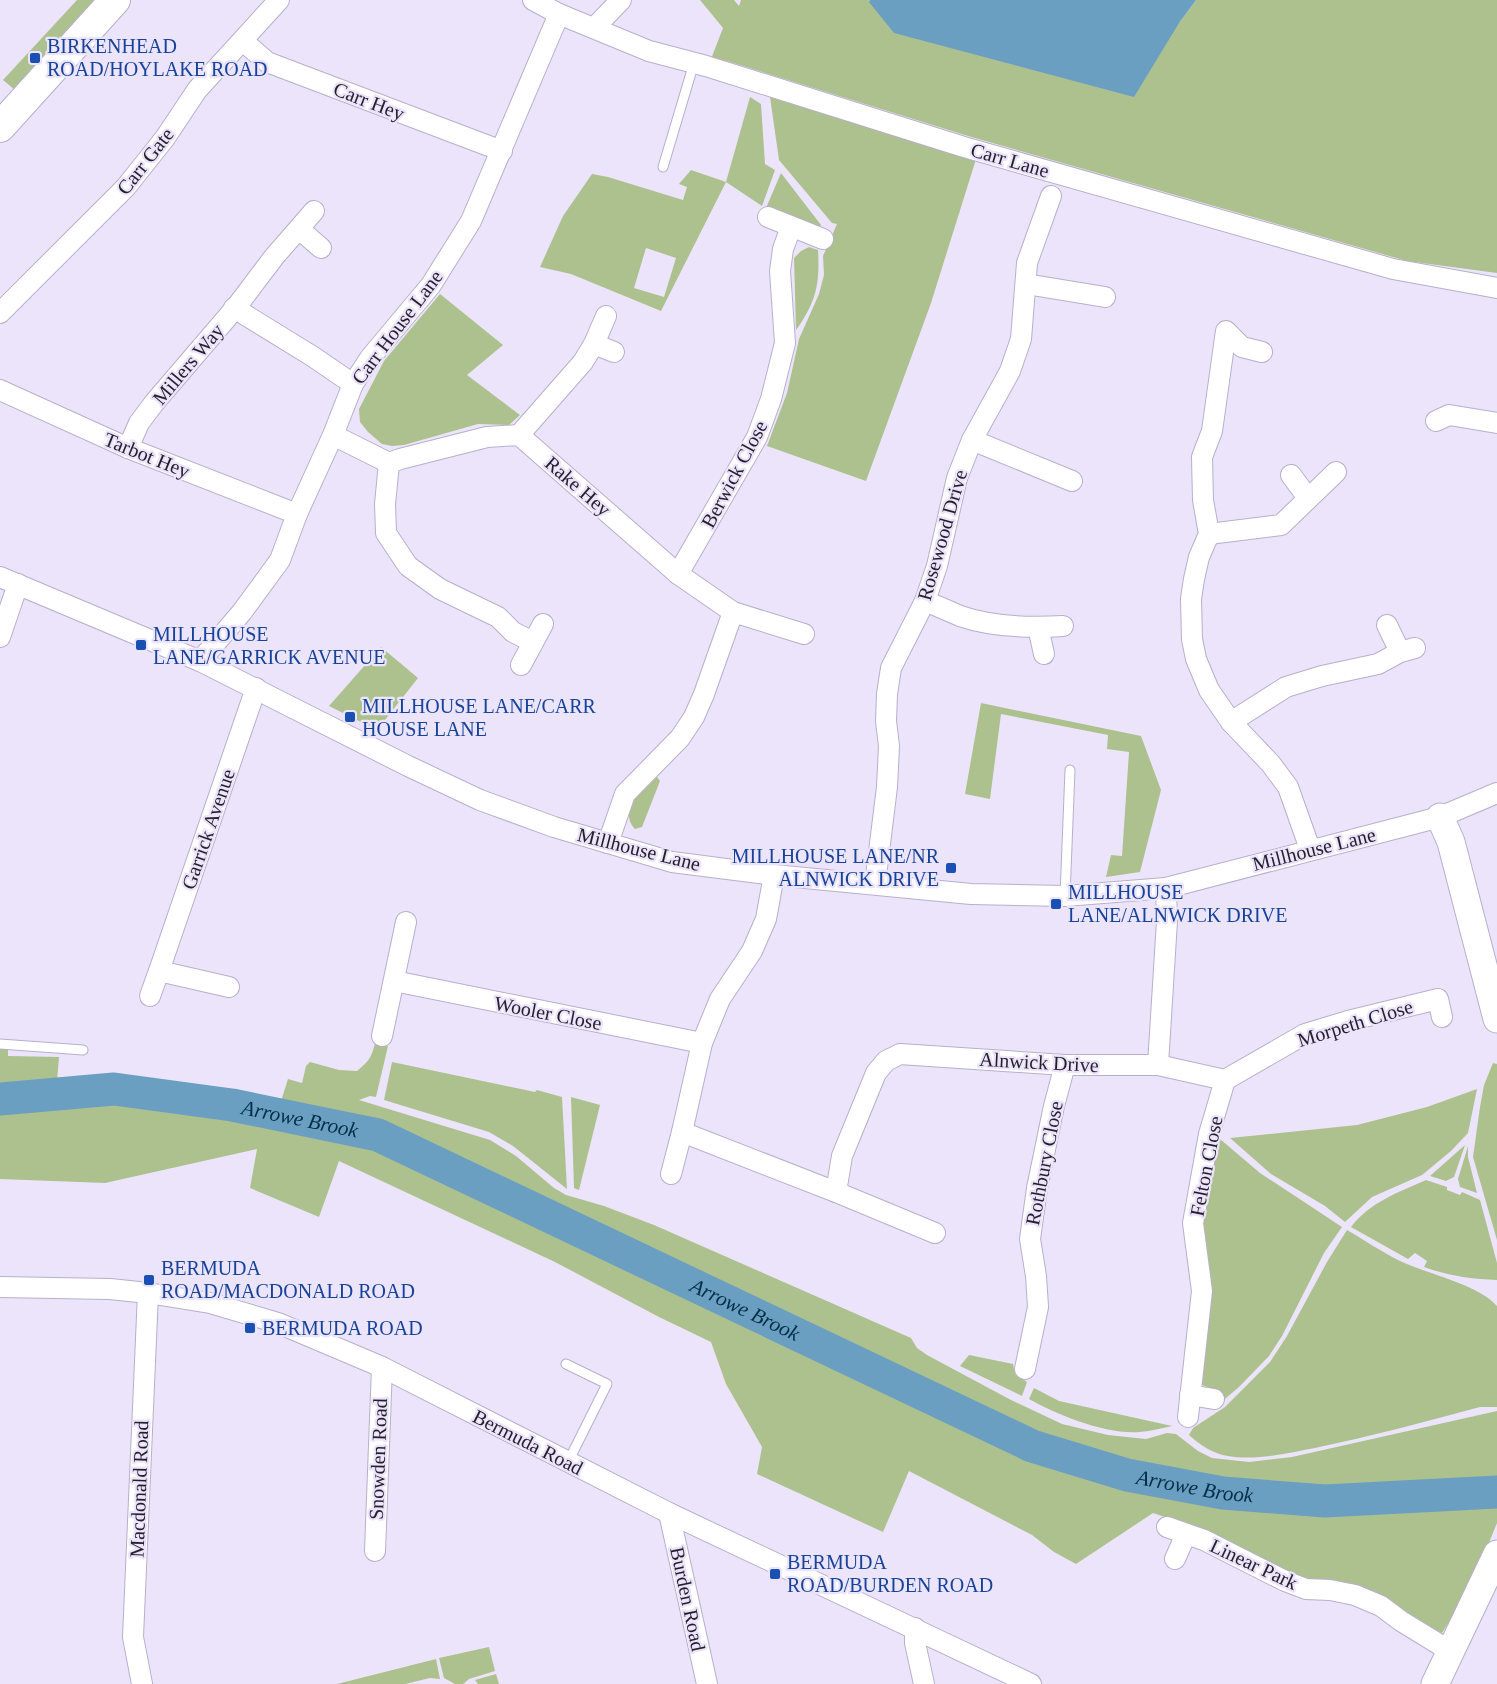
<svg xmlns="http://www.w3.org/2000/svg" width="1497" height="1684" viewBox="0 0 1497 1684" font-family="Georgia,serif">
  <rect width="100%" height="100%" fill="#ece4fb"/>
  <g fill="#adc18f" fill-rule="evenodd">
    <path d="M77,0H97L15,90L3,80Z"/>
    <path d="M700,0H734L739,6L741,0H870L869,2L1179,23L1196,0H1497V273L1407,261L968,136L727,61L711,59L723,28Z"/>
    <path d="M750,97L761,104L765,164L775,170L762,206L726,182L661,311L571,274L540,267L563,216L592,174L608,177L683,200L687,187L679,184L691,170L726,182ZM646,248L676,258L664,297L634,288Z"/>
    <path d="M770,97L977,156L931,303L866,481L767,446L787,393L799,339L819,294L824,275L823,256L837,224L832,223L779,160Z"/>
    <path d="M781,173L821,225L820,228L766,208Z"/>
    <path d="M809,247L818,250C820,284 816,302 796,330L794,258L801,251Z"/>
    <path d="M440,294L503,345L467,375L520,415L509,425L478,424L404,445L392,446L382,444L368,432L360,422L359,409L384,361Z"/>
    <path d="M381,647L418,678L377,730L329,706Z"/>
    <path d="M981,703L1141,736L1161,790L1140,872L1106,877L1111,855L1122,856L1129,752L1107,749L1108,735L1001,714L990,799L965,794Z"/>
    <path d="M657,777L660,781L642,827L635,829C617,810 644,788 657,777Z"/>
    <path d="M375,1043L388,1046L376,1097L370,1096L359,1100L490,1140L516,1156L554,1188L566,1195L604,1206L654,1225L911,1338L917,1348L927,1355L1011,1400L1062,1424L1108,1435L1146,1439L1167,1433L1176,1434L1198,1451L1212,1458L1249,1462L1292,1457L1497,1411V1523L1470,1589L1442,1633L1318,1581L1300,1578L1200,1529L1153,1513L1076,1564L1054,1552L1032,1535L909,1471L883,1532L757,1474L762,1447L726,1384L711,1342L659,1317L555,1262L339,1161L319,1217L250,1188L257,1149L105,1183L0,1179V1048L8,1049V1056L59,1057L56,1094L92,1091L95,1081L144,1080L188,1084L281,1101L288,1079L302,1083L306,1066L310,1062L339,1070L357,1071C368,1062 372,1057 375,1043Z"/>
    <path d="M392,1062L535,1092L537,1090L562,1097L567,1189L513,1146L489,1132L384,1100Z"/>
    <path d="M1493,1063L1497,1064V1240L1473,1157L1480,1107L1484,1085Z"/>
    <path d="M1477,1089L1468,1133L1451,1151L1422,1175L1372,1197L1345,1222L1325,1206L1271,1174L1230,1138L1357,1125L1427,1107Z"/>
    <path d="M571,1097L600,1105L579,1190L574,1188Z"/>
    <path d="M1220,1139L1260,1173L1342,1227L1324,1253L1282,1336L1269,1356L1239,1387L1220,1403C1219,1383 1213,1392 1201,1384L1202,1215Z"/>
    <path d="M1465,1145L1454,1177L1446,1181L1430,1176Z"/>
    <path d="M1468,1146V1157L1477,1193L1460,1187L1458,1179Z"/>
    <path d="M1426,1180L1447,1187V1190L1460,1195L1462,1192L1480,1200L1497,1263V1280C1471,1279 1449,1276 1424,1267L1427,1261L1415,1253L1408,1259L1351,1227C1370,1202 1399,1192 1426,1180Z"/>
    <path d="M1347,1230C1364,1240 1382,1252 1400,1261C1427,1274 1478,1284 1497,1306V1407H1480C1425,1422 1371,1436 1315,1448C1288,1453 1256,1461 1228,1456C1213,1454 1200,1445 1189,1435L1193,1428L1225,1407L1270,1362L1287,1336L1327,1262Z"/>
    <path d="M969,1355L1013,1364L1015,1374L1027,1382L1022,1396L960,1366Z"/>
    <path d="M1034,1388L1059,1401L1172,1426C1162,1428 1151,1431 1140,1432C1107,1435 1057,1415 1029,1399Z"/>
    <path d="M489,1647L495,1671L469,1679L463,1684H455L444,1678L439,1658Z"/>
    <path d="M436,1659L440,1679L430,1678L405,1684H337Z"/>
    <path d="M496,1674L499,1684H478L475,1680Z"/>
  </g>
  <path fill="#6b9fc2" d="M870,0H1196L1179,23L1134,97L894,33L869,2Z"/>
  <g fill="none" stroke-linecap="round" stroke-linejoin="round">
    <path stroke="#6b9fc2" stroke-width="33" id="s1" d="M0,1099L114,1089L232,1105L378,1135L1032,1446L1127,1475L1223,1493L1325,1501L1497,1492"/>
    <defs>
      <g id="lane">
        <path d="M663,167L694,63"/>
        <path d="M1065,896L1070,770"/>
        <path d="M0,1044L83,1050"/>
        <path d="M566,1364L607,1384L568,1462"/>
      </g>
      <g id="street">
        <path d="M533,0L559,14L649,51L706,66L964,147L1393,269L1497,288"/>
        <path d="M594,28L621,0"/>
        <path d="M243,41L267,62L502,151"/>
        <path d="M768,217L823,239"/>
        <path d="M299,229L321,248"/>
        <path d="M1026,284L1105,297"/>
        <path d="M234,308L312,356L353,384"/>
        <path d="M0,313L126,187L165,138L197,90L279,0"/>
        <path d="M594,344L614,352"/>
        <path d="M1262,352L1242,347L1226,331L1212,431L1202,457L1203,500L1209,534L1199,557L1194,579L1191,599L1192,639L1196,659L1209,690L1231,722L1271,764L1288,787L1310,849"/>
        <path d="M0,390L128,448L297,514"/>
        <path d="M1436,421L1449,415L1497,423"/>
        <path d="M333,435L389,463L400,459L487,437L519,435L678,574L733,612L804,634"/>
        <path d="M519,435L583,362L594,344L606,316"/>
        <path d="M972,440L1072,481"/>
        <path d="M128,448L139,423L154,403L237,306L274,257L314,211"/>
        <path d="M389,463L385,504L386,533L408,566L440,589L498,617L513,632L533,642"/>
        <path d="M1291,475L1308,498"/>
        <path d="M1209,534L1281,525L1336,472"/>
        <path d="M678,574L757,437L771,399L785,343L780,271L783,249L791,227"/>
        <path d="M0,577L200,661L408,766L480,800L554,827L672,862L774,875L971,894L1065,896L1166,888L1440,817L1497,793"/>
        <path d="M925,601C937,606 949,611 960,616C992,627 1030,628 1063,626"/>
        <path d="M1387,625L1400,652"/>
        <path d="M1038,627L1044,654"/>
        <path d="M0,637L18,584"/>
        <path d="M200,661L242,612L280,560L297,514L333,435L353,384L370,358L431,285L471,221L559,14"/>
        <path d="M521,665L543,624"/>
        <path d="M1231,722L1286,687L1322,676L1378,664L1400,652L1415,648"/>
        <path d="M608,843L625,794L680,738L694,717L704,694L733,612"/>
        <path d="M875,884L887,787L889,746L886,721L887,694L891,668L925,601L937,566L957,478L972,440L1010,371L1021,339L1027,263L1051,196"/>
        <path d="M394,981L702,1043"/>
        <path d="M229,987L159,971L256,688"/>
        <path d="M150,996L159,971"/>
        <path d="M382,1036L406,922"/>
        <path d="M1158,1065L1225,1080L1305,1034L1348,1021L1438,999L1442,1017"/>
        <path d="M682,1132L836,1192L935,1233"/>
        <path d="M671,1174L682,1132L702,1043L720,999L752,951L766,919L774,875"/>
        <path d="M836,1192L842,1156L876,1073L886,1061L900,1054L1065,1065H1158L1167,921L1166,888"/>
        <path d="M0,1287L110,1289L148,1293L210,1303L278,1323L382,1367L669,1513L1031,1684"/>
        <path d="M1025,1369L1038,1307L1036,1276L1030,1239L1037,1188L1054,1106L1065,1065"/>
        <path d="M1190,1395L1214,1399"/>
        <path d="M1188,1417L1202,1291L1193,1223L1209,1134L1225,1080"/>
        <path d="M669,1513L707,1684"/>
        <path d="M1167,1527L1204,1540L1285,1581L1306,1589L1330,1590L1355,1595L1381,1606L1401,1621L1450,1651"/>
        <path d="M375,1551L382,1367"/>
        <path d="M1175,1559L1186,1534"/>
        <path d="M915,1628V1643L924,1684"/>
        <path d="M142,1684L133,1637L148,1293"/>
      </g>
      <g id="secondary">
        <path d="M1440,817L1451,842L1497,1019"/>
        <path d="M1435,1684L1497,1554"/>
      </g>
      <path id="primary" d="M0,127L115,0"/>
    </defs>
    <use href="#lane" stroke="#b8afcb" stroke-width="11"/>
    <use href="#street" stroke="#b8afcb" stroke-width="22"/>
    <use href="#secondary" stroke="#b8afcb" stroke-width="29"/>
    <use href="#primary" stroke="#b8afcb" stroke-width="32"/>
    <use href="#lane" stroke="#fff" stroke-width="9"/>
    <use href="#street" stroke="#fff" stroke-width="20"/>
    <use href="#secondary" stroke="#fff" stroke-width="27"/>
    <use href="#primary" stroke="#fff" stroke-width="30"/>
  </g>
  <g fill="#1a4fb4" stroke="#ece4fb" stroke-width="2">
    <rect x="29" y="52" width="12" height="12" rx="3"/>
    <rect x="135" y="639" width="12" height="12" rx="3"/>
    <rect x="344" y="711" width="12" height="12" rx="3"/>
    <rect x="945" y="862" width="12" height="12" rx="3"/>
    <rect x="1050" y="898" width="12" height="12" rx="3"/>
    <rect x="143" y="1274" width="12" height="12" rx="3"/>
    <rect x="244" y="1322" width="12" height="12" rx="3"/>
    <rect x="769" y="1568" width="12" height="12" rx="3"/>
  </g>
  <g text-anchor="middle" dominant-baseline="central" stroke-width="4.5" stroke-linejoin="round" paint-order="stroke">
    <g font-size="20" fill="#164399" stroke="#ece4fb" text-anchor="start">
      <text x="47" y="46">BIRKENHEAD<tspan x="47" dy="23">ROAD/HOYLAKE ROAD</tspan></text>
      <text x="153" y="634">MILLHOUSE<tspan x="153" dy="23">LANE/GARRICK AVENUE</tspan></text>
      <text x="362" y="706">MILLHOUSE LANE/CARR<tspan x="362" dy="23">HOUSE LANE</tspan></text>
      <text x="939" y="856" text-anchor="end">MILLHOUSE LANE/NR<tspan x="939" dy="23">ALNWICK DRIVE</tspan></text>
      <text x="1068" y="892">MILLHOUSE<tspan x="1068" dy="23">LANE/ALNWICK DRIVE</tspan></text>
      <text x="161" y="1268">BERMUDA<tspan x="161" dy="23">ROAD/MACDONALD ROAD</tspan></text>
      <text x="262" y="1328">BERMUDA ROAD</text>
      <text x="787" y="1562">BERMUDA<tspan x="787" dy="23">ROAD/BURDEN ROAD</tspan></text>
    </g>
    <g font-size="20" fill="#231f2a" stroke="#ece4fb">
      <text transform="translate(369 101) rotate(21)">Carr Hey</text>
      <text transform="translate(1010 160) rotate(16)">Carr Lane</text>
      <text transform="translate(145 161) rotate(-52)">Carr Gate</text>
      <text transform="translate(397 327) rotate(-53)">Carr House Lane</text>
      <text transform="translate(188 364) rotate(-50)">Millers Way</text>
      <text transform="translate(147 455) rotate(22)">Tarbot Hey</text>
      <text transform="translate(734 474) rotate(-62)">Berwick Close</text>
      <text transform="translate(578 486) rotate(41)">Rake Hey</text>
      <text transform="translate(942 535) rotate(-74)">Rosewood Drive</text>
      <text transform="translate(208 829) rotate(-71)">Garrick Avenue</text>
      <text transform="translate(639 849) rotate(14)">Millhouse Lane</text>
      <text transform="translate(1314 849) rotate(-14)">Millhouse Lane</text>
      <text transform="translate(548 1013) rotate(11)">Wooler Close</text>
      <text transform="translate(1355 1023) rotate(-17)">Morpeth Close</text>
      <text transform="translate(1039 1062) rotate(3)">Alnwick Drive</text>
      <text transform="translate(1044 1163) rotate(-79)">Rothbury Close</text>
      <text transform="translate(1206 1166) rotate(-79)">Felton Close</text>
      <text transform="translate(528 1442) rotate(27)">Bermuda Road</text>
      <text transform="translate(378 1459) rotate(-88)">Snowden Road</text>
      <text transform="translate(139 1489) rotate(-88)">Macdonald Road</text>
      <text transform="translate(1254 1564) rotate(25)">Linear Park</text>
      <text transform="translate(688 1599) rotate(78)">Burden Road</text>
    </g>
    <g font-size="21" font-style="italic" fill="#022f47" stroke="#ece4fb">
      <text stroke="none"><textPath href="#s1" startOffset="303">Arrowe Brook</textPath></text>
      <text stroke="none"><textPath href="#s1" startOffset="789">Arrowe Brook</textPath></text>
      <text stroke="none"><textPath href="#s1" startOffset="1275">Arrowe Brook</textPath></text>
    </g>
  </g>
</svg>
